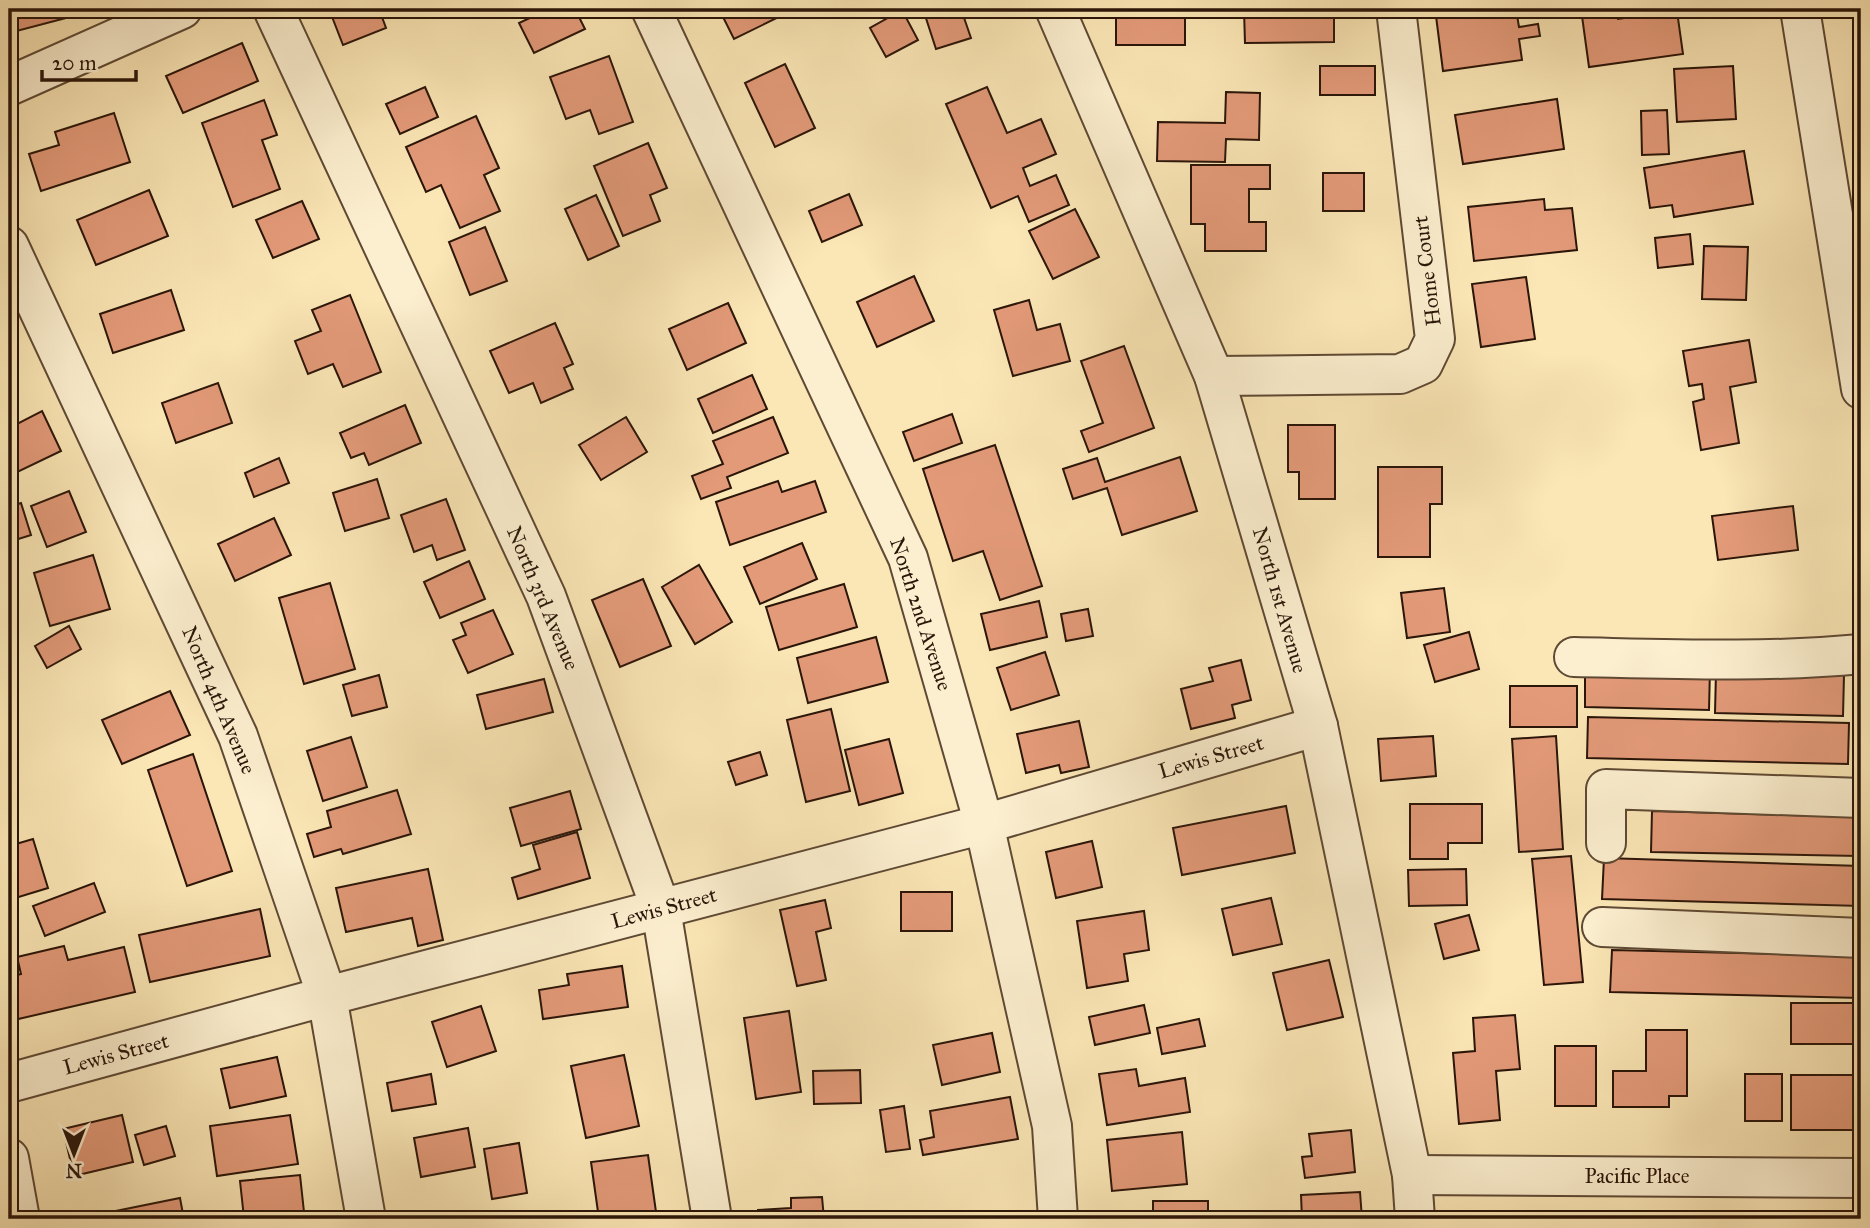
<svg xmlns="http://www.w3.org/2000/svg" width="1870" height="1228" viewBox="0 0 1870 1228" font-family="'IM FELL Great Primer',serif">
  <rect width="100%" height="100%" fill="#fbe6b5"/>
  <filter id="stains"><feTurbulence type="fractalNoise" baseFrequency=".00286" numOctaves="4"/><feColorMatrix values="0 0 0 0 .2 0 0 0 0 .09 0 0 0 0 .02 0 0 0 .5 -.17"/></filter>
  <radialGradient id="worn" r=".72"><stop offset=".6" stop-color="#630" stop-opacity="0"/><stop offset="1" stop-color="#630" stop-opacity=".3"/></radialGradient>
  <g fill="#e39a79" stroke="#2a1509" stroke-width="2">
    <path d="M9,9H64L66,18L9,33Z"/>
    <path d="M329,9H379L386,28L343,45Z"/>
    <path d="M549,9H575L585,29L534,53L519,23Z"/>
    <path d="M719,9H795L734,39Z"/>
    <path d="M923,9H961L971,38L936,49Z"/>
    <rect x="1116" y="9" width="69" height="36"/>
    <path d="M1265,9H1334V42L1245,43L1244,10Z"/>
    <path d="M1488,9H1516L1519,27L1538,24L1540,36L1519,39L1522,60L1443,71L1436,16Z"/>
    <path d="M1581,9H1616L1618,19L1677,11L1683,54L1589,67Z"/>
    <path d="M902,10L918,40L886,57L870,28Z"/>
    <path d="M242,43L258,81L183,113L166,76Z"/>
    <path d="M609,56L633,122L599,134L590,110L566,119L550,77Z"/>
    <path d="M785,64L815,128L775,147L745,83Z"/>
    <rect x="1320" y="66" width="55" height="29"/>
    <path d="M1733,66L1736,119L1677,122L1674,69Z"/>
    <path d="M425,87L438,117L400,134L386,104Z"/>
    <path d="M987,87L1007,133L1041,119L1056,154L1023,168L1030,186L1056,175L1069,205L1029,222L1018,196L991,208L946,104Z"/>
    <path d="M1226,92L1260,93L1259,140L1226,139L1225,162L1157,161L1158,122L1225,123Z"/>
    <path d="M1557,99L1564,149L1463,164L1455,115Z"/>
    <path d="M264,100L277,135L262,140L280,189L233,207L202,123Z"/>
    <path d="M1667,110L1669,154L1642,155L1641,111Z"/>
    <path d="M114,113L130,162L41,191L29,154L59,145L55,132Z"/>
    <path d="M476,116L499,168L484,175L500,211L460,228L441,185L426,192L406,147Z"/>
    <path d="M648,143L667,188L650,195L660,221L623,236L594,166Z"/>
    <path d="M1744,151L1753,204L1674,217L1672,205L1650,208L1644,168Z"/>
    <path d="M1191,165H1270V189H1249V222H1266V251H1205V224H1191Z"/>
    <rect x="1323" y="173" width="41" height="38"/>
    <path d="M149,190L168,236L96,265L77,220Z"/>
    <path d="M849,194L862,225L822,242L809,211Z"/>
    <path d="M596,195L619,246L588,260L565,209Z"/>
    <path d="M1544,199L1545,210L1572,208L1577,250L1474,261L1468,207Z"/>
    <path d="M302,201L319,239L273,258L256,220Z"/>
    <path d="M1075,209L1099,257L1053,279L1029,231Z"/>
    <path d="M485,227L507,281L470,295L449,242Z"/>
    <path d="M1690,234L1693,264L1658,268L1655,238Z"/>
    <path d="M1704,246L1748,247L1746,300L1702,299Z"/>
    <path d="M914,276L934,321L877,347L857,302Z"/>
    <path d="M1526,277L1535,339L1481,347L1472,284Z"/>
    <path d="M171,290L184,330L113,353L100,314Z"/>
    <path d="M350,295L381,372L343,387L333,364L308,374L295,341L321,331L312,310Z"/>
    <path d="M1029,300L1037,330L1060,324L1070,361L1013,376L994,310Z"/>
    <path d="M728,303L746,343L687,370L669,329Z"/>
    <path d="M555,323L573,364L564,368L573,389L541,403L533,383L509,393L490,351Z"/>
    <path d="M1749,340L1756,382L1730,387L1739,443L1701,450L1693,402L1704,399L1702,384L1689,386L1683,351Z"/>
    <path d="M1124,346L1154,428L1089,452L1081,431L1103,423L1081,361Z"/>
    <path d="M752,375L767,409L713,433L698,399Z"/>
    <path d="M218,383L232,423L176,443L162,403Z"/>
    <path d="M405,405L421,443L369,465L364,453L351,458L340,433Z"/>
    <path d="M42,411L61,451L9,476V428Z"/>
    <path d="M952,414L962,443L914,461L903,432Z"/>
    <path d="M626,417L647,452L601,480L579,445Z"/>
    <path d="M773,417L788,453L727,477L731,488L701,499L692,476L723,464L713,441Z"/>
    <path d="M1288,425H1335V499H1299V472H1288Z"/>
    <path d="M995,445L1042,586L1000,600L983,551L953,561L923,469Z"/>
    <path d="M1180,457L1197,511L1122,535L1107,488L1073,499L1063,469L1097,458L1105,482Z"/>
    <path d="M279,458L289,483L254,497L245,473Z"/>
    <path d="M1378,467H1442V504H1430V557H1378Z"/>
    <path d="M377,479L389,518L345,531L333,493Z"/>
    <path d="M778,481L782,492L815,481L826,512L730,545L716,502Z"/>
    <path d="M69,491L86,532L47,547L31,506Z"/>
    <path d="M446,499L465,550L437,560L432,545L414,552L401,515Z"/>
    <path d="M21,503L31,535L9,542V507Z"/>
    <path d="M1793,506L1798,550L1718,560L1712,516Z"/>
    <path d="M274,518L291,555L235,581L218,544Z"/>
    <path d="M802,543L817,579L760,604L744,567Z"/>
    <path d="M93,555L110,609L50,626L34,573Z"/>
    <path d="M469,561L485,599L440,618L424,582Z"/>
    <path d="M699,565L732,622L695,644L662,587Z"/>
    <path d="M643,579L671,646L620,667L592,600Z"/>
    <path d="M330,583L355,669L304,684L279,598Z"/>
    <path d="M844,584L857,627L779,650L766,607Z"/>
    <path d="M1444,588L1450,632L1407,638L1401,593Z"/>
    <path d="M1039,601L1047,637L990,650L981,614Z"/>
    <path d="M1088,609L1093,636L1066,641L1061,614Z"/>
    <path d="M493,610L513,654L468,673L453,640L466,635L461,623Z"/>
    <path d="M69,626L81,649L47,668L35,646Z"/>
    <path d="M1469,632L1479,669L1435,682L1424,645Z"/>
    <path d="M876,637L888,682L808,703L797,658Z"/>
    <path d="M1045,652L1059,695L1011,710L997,668Z"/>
    <path d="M1241,660L1251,700L1232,705L1235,718L1191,729L1181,689L1213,681L1209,668Z"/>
    <path d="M1585,667L1710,669L1709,710L1585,707Z"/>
    <path d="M1716,672L1844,675L1843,716L1715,713Z"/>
    <path d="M379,675L387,707L352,716L343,685Z"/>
    <path d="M544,679L553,712L486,729L477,695Z"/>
    <rect x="1510" y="686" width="67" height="41"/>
    <path d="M170,691L190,735L122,764L102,720Z"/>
    <path d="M831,709L850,791L806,802L787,720Z"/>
    <path d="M1588,717L1849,723L1848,764L1587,758Z"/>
    <path d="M1079,721L1089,767L1061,773L1059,765L1026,773L1017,734Z"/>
    <path d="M1433,736L1436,776L1381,781L1378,739Z"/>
    <path d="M1556,736L1563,849L1519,852L1512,739Z"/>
    <path d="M351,737L367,787L323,801L307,751Z"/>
    <path d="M889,739L903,793L859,805L845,750Z"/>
    <path d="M760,752L767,775L736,785L728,762Z"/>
    <path d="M193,754L232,871L187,886L148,770Z"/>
    <path d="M397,790L411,834L343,854L341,849L314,857L307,834L331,827L327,811Z"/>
    <path d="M570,791L581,829L521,846L510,808Z"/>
    <path d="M1410,804H1482V843H1448V859H1410Z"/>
    <path d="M1286,806L1295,853L1182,875L1173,828Z"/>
    <path d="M1652,811L1860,817L1859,856L1651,852Z"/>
    <path d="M577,832L590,878L518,899L512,878L540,869L533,845Z"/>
    <path d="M33,839L48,888L9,900V846Z"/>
    <path d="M1092,841L1102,887L1056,898L1046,852Z"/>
    <path d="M1571,856L1583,982L1544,985L1532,859Z"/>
    <path d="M1604,858L1861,866V906L1602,899Z"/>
    <path d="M428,869L443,940L418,946L412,918L346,932L336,888Z"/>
    <path d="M1466,869L1467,905L1409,906L1408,870Z"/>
    <path d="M94,883L105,912L45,936L33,906Z"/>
    <rect x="901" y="892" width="51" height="39"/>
    <path d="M1271,898L1282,944L1233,955L1222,909Z"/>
    <path d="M825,900L831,928L816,932L826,980L797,986L780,910Z"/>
    <path d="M260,909L270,956L150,982L139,935Z"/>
    <path d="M1144,911L1149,950L1124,954L1128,981L1087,988L1077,921Z"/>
    <path d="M1469,915L1479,950L1444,959L1435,924Z"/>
    <path d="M64,946L68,960L124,947L135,992L14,1020L9,998V977L21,974L17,957Z"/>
    <path d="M1612,950L1861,956V998L1610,992Z"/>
    <path d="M1329,960L1343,1017L1287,1030L1273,973Z"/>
    <path d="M622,966L628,1007L543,1019L539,990L569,985L567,974Z"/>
    <rect x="1791" y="1003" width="70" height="41"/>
    <path d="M1144,1005L1150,1033L1095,1045L1089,1017Z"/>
    <path d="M481,1006L496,1051L447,1067L432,1022Z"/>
    <path d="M789,1011L801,1092L756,1099L744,1018Z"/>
    <path d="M1515,1015L1520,1069L1496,1071L1500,1120L1459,1124L1453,1053L1475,1051L1473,1018Z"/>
    <path d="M1199,1019L1205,1046L1162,1054L1157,1028Z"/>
    <path d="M1646,1030H1687V1096H1669V1107H1613V1071H1646Z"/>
    <path d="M992,1033L1000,1072L942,1085L933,1045Z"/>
    <rect x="1555" y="1046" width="41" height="60"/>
    <path d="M624,1055L639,1126L586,1138L571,1066Z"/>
    <path d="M277,1057L286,1096L230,1108L221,1069Z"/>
    <path d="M1136,1069L1139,1086L1185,1078L1190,1112L1107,1125L1099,1074Z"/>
    <path d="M860,1070L861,1103L814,1104L813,1071Z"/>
    <path d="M431,1074L436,1104L392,1111L387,1083Z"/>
    <rect x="1745" y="1074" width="37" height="47"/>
    <rect x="1791" y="1075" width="70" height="55"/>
    <path d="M1010,1097L1018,1139L923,1155L920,1140L934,1137L930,1111Z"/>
    <path d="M904,1106L910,1149L886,1152L880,1110Z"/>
    <path d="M122,1115L133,1162L74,1176L63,1129Z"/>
    <path d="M290,1115L298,1164L217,1176L210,1126Z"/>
    <path d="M166,1126L175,1156L144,1165L135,1135Z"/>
    <path d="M468,1128L475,1167L421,1177L414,1138Z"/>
    <path d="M1351,1130L1355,1172L1305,1178L1302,1157L1312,1156L1309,1134Z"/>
    <path d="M1182,1132L1187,1184L1112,1191L1107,1140Z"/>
    <path d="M519,1143L527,1193L492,1199L484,1149Z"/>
    <path d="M648,1155L657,1219H599L591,1162Z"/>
    <path d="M300,1175L304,1212L244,1218L240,1181Z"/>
    <path d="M1360,1192L1362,1219H1302L1301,1195Z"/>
    <path d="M822,1197L824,1219H758V1210L791,1208V1198Z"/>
    <path d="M180,1198L183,1214L163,1219H76Z"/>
    <rect x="1153" y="1201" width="55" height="18"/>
  </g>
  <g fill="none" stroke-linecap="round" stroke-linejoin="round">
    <defs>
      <g id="minor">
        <path d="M273,9L546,596L661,909L712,1219"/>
        <path d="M651,9L908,558L984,824L1052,1126L1058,1219"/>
        <path d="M1055,9L1214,376L1318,726L1412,1175L1415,1219"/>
        <path d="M1800,9L1861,389"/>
        <path d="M9,86L182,9"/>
        <path d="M9,246L238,736L327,996L366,1219"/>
        <path d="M1214,376L1400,374L1423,364L1435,339L1396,9"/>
        <path d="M1574,657C1670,659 1766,663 1861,654"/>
        <path d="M1606,843V789L1861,798"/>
        <path d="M1602,927L1861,938"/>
        <path d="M9,1083L327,996L984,824L1318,726"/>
        <path d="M9,1158L20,1219"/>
        <path d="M1412,1175L1861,1178"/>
      </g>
    </defs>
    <use href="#minor" stroke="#5e4934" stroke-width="42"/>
    <use href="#minor" stroke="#fcefcf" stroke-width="38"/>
  </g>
  <g text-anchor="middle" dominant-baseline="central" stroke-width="5" stroke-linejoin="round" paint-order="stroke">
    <g font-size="21" fill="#2a1509" stroke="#fcefcf">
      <text transform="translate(1427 271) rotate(-97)">Home Court</text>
      <text transform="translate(543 598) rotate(67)">North 3rd Avenue</text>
      <text transform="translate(1280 600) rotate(74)">North 1st Avenue</text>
      <text transform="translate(921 614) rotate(72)">North 2nd Avenue</text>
      <text transform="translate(219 700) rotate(67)">North 4th Avenue</text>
      <text transform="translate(1211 757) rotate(-16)">Lewis Street</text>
      <text transform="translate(664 908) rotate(-15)">Lewis Street</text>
      <text transform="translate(116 1054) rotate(-15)">Lewis Street</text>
      <text x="1637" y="1176">Pacific Place</text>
    </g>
  </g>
  <rect width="1870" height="1228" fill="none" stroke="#fbe6b5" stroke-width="35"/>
  <rect x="10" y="10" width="1849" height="1207" fill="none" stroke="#2a1509" stroke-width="3.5"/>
  <rect x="18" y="18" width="1835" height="1193" fill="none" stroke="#2a1509" stroke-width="2"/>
  <g transform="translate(74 1154) rotate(180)" stroke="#fcefcf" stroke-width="5" paint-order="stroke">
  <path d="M0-5L12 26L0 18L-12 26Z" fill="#2a1509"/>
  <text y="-10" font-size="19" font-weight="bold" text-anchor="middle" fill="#2a1509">N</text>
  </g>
  <path d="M42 70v10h94v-10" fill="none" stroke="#2a1509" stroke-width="3.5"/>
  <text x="52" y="70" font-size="21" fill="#2a1509" stroke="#fcefcf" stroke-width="5" paint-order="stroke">20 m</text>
  <rect width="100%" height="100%" filter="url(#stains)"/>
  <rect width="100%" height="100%" fill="url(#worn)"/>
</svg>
